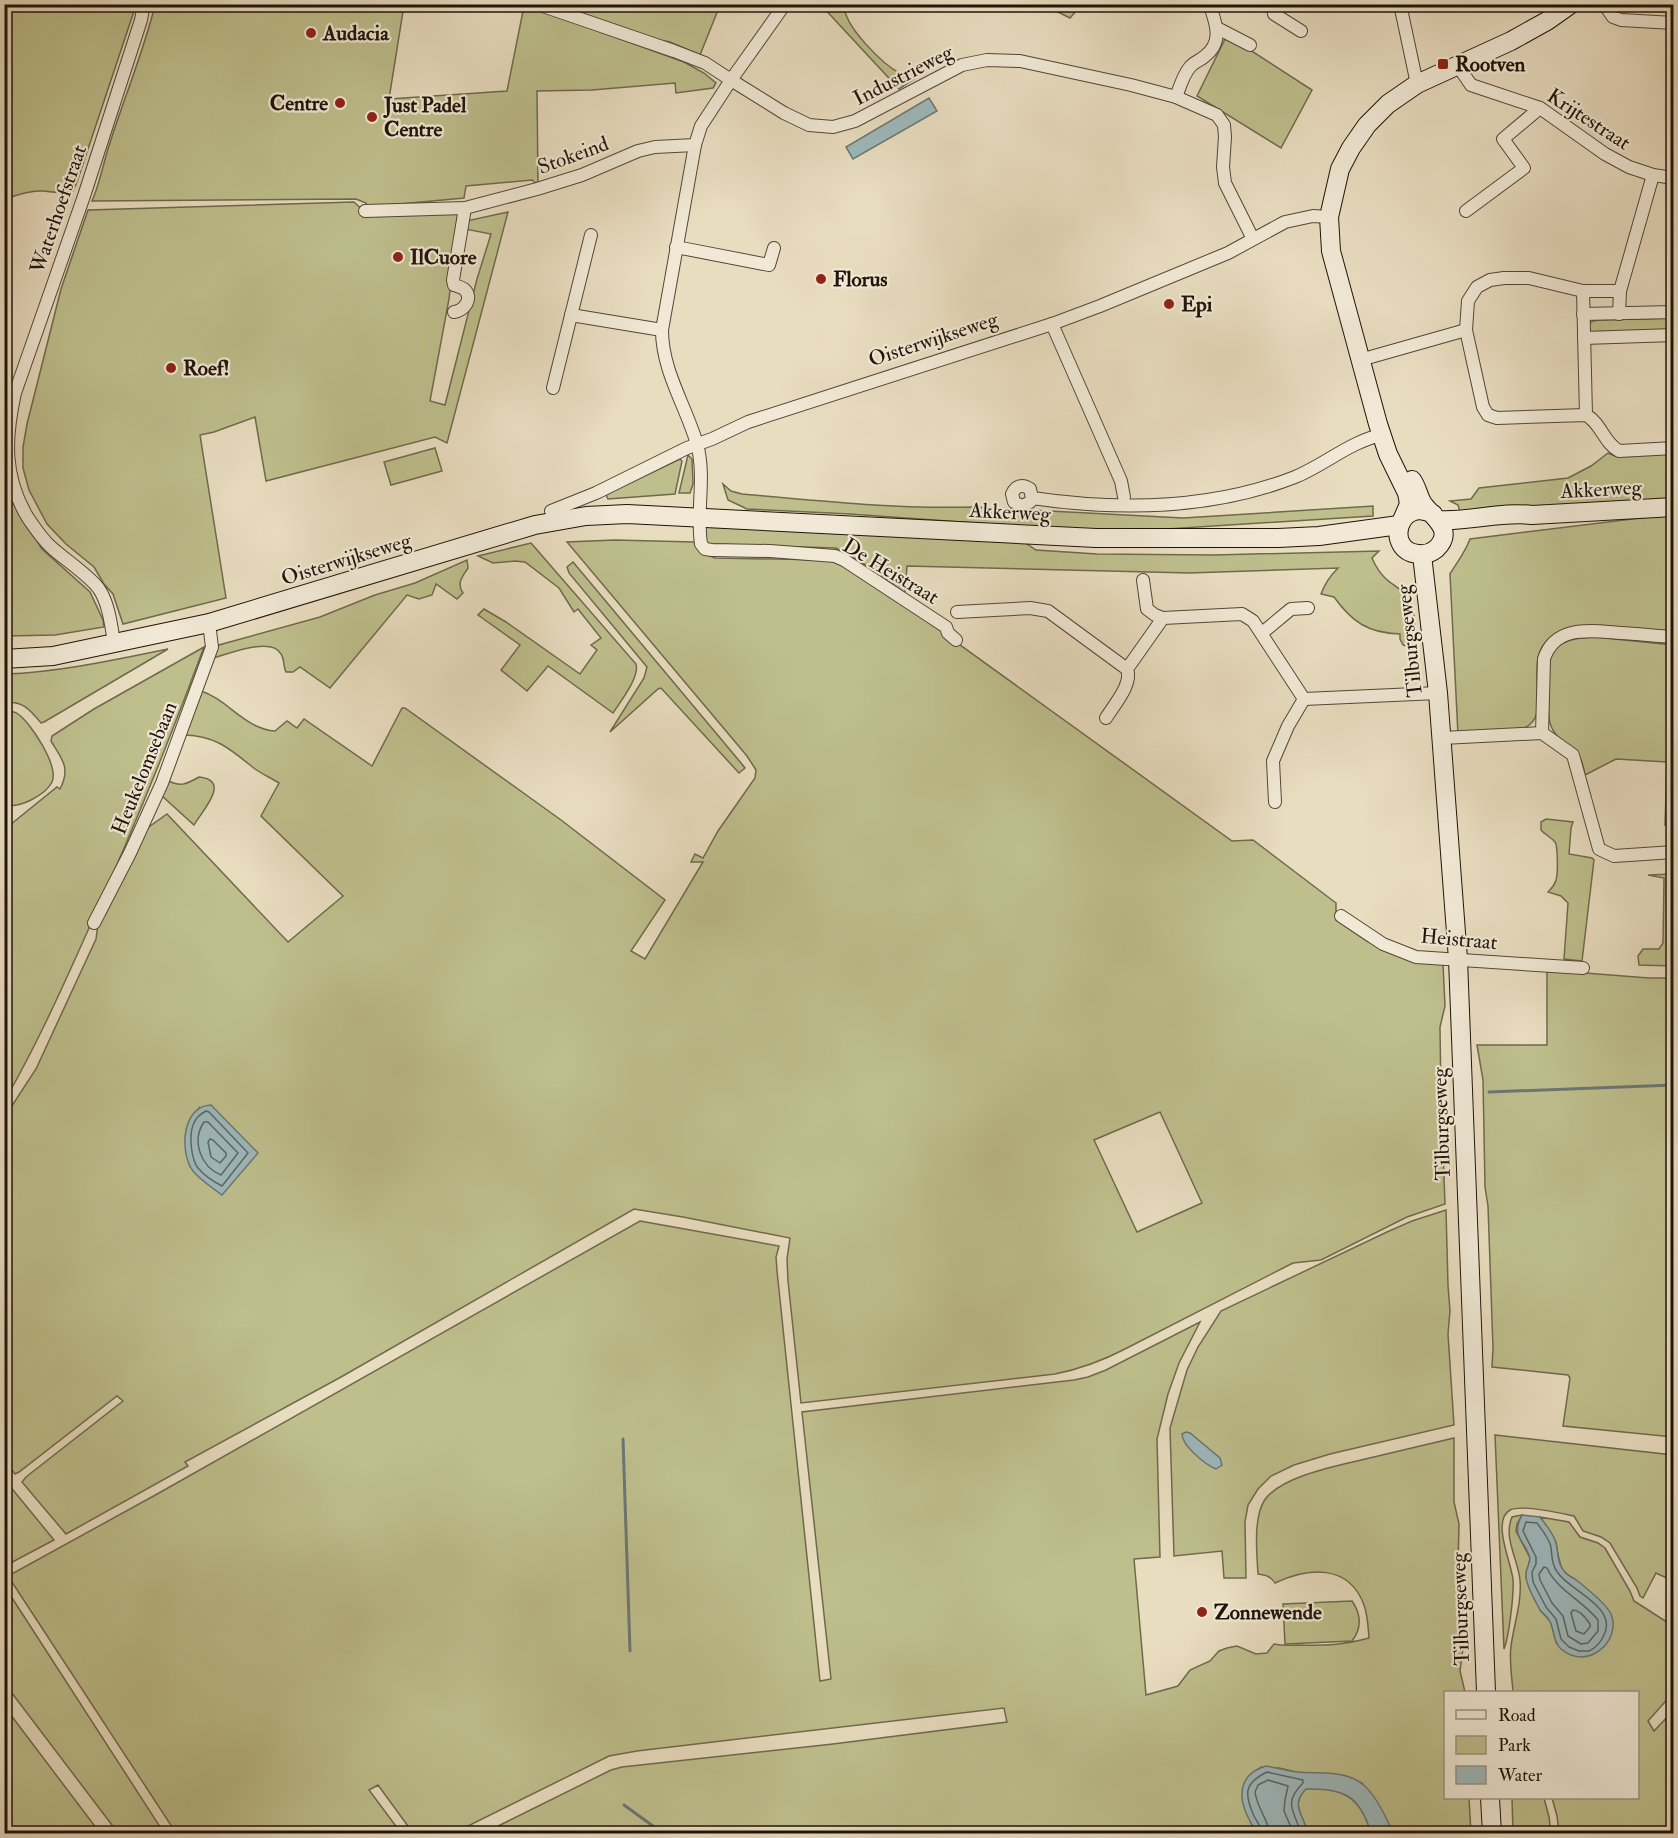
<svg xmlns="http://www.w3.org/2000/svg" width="1678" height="1838" viewBox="0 0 1678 1838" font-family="'IM FELL Double Pica',serif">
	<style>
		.green { fill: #bebf8d; stroke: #6e6a4c; stroke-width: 1.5; fill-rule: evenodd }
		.water { fill: #9db9bd; stroke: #6b7775; stroke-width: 1.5 }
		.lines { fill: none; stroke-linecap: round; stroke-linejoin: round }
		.shore { stroke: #5e6664; stroke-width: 1.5 }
		.stream { stroke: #6b7775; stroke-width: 3 }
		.street-casing { stroke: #524638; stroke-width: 14 }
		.secondary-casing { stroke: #1f140a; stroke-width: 20 }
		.street { stroke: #f1e9d6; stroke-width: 12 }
		.secondary { stroke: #f1e9d6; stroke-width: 18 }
		.poi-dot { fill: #8f2418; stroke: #f1e9d6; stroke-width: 2 }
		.labels { text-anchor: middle; stroke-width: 4.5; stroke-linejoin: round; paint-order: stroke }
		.poi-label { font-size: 21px; font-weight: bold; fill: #1f140a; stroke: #f1e9d6; text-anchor: start }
		.street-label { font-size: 21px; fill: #1f140a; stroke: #f1e9d6 }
	</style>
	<rect width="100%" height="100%" fill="#e9ddc0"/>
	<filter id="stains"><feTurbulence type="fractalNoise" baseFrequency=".00333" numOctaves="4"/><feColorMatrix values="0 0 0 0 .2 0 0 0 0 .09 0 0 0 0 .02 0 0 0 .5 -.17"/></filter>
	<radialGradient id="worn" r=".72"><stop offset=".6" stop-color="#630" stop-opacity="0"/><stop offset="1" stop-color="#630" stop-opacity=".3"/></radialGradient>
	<g class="green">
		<path d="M4 5H136L77 182 73 191C62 194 54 192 43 191 31 190 16 195 5 199Z"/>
		<path d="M155 5H404L389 99 507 91 524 6 551 14 684 62 704 73 716 83 713 88 676 93 675 83 592 90 537 91 538 185 532 180 466 186 464 198 368 207 366 203 356 199 92 201C99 186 103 165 108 149 123 100 143 54 155 5Z"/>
		<path d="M552 5H720L700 55 670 42 655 39Z"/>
		<path d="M821 5H844C844 26 882 64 901 74 905 76 910 78 914 79L899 89Z"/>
		<path d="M1044 5 1081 4V5L1070 18Z"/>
		<path d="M1227 35 1312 90 1281 148 1197 96Z"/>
		<path d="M354 202 368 215 459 213 449 299 430 401 445 405 477 279 491 234 465 229 466 221 508 212 447 443 435 437 266 481 255 417 214 432 200 435 226 598 123 624 113 594 104 584 94 567 66 544 47 524 29 490 23 468V447L27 424 61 289 88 210Z"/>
		<path d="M1673 318V331L1594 333 1590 332 1589 324 1593 321 1599 320Z"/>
		<path d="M435 448 442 471 391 485 384 462Z"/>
		<path d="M1673 451V499L1461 516 1458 505 1450 501 1471 499 1479 488 1568 478 1591 466 1608 453 1615 456Z"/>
		<path d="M688 455 692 459 693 484 690 493H679Z"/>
		<path d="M680 459 682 461 675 494 608 499 606 495 613 491Z"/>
		<path d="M4 484 11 500 42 549 90 592 103 620 104 627 55 635 5 636Z"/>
		<path d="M723 484 731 491 742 494C818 501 896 509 973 507L1183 518 1373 506V516L1151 530 1058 529 850 514 747 509 728 500Z"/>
		<path d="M1673 514V636L1565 630C1509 649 1560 713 1524 728 1511 733 1474 733 1458 735L1450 574C1457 562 1465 553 1470 539Z"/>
		<path d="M704 525 1024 542 1036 550 1097 554 1214 555 1379 551 1372 558C1375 565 1379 572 1385 578 1393 586 1405 590 1410 601 1416 615 1415 634 1415 649L1403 645 1400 639V634C1368 633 1352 622 1334 597L1321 594C1325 583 1330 576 1338 568L1189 573 907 566 905 593 871 568 836 548 709 544 704 540Z"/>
		<path d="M615 540 694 542 702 553 715 558 826 560 843 563 856 570 1232 841 1253 840 1336 903V920L1367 941 1393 954 1443 964 1445 1006 1440 1027 1441 1099 1445 1204 1407 1217 1321 1260 1293 1263 1125 1349C1102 1361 1080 1369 1055 1374L801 1403 788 1281 787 1259 790 1238 683 1217 634 1209 341 1377 185 1462 188 1466 66 1534 22 1482 26 1477 123 1401 117 1396 19 1472 15 1474 5 1461 4 1118 36 1069 96 939 98 924 146 829 167 814 288 942 343 896 261 816 279 783C271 778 262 774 255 769 231 750 217 736 185 735L201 691C227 699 245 729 275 731L287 721 297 728 304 719 372 766 402 708H405L561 820 665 900 631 951 645 959 703 862H691L695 854 703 858 718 831 755 778 756 770 747 756 567 542ZM199 1108 190 1167C184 1143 181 1126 199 1108ZM1160 1112 1202 1203 1137 1232 1094 1140Z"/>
		<path d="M531 543 636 664C640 677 620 702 613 713L548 666 527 691 501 670 520 645 478 615 484 609 506 622 580 674 597 650 591 645 601 638 578 609 574 612 559 588 525 562 515 561 493 563 478 556Z"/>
		<path d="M467 560 468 568C463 576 456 583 463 593L457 599 436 584 432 595 419 599 407 595 330 688 300 667 293 672H286C283 667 285 660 281 654 272 636 228 654 213 658L219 645 320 617 375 595 415 583Z"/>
		<path d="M573 562 741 763 745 768 739 773 661 688 658 689 610 732 644 678 647 667 569 573 567 567Z"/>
		<path d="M1595 637 1673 645V825H1665L1667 762 1616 759 1585 775C1584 769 1583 762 1579 757 1572 745 1555 739 1551 726 1547 717 1549 703 1549 693 1547 651 1550 639 1595 637Z"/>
		<path d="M204 647C168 745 128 842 85 937 60 993 35 1048 5 1100V829L57 787 60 789C71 768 62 759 51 741L52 736 94 709Z"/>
		<path d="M168 649 44 722 41 723C30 710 22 700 5 703V674C59 672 114 660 168 649Z"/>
		<path d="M5 711C10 711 14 711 18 714 31 723 59 766 52 782 48 790 39 796 31 800 23 804 14 807 5 805Z"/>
		<path d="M199 777C232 780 202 811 194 825L161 795 166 780C181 787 185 785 199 777Z"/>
		<path d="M1546 819 1573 822 1571 828 1569 854 1592 858 1594 860 1582 961 1564 959 1568 903 1561 896 1548 892C1552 888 1555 885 1556 880 1558 875 1558 846 1555 842 1551 837 1545 835 1541 830V822Z"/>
		<path d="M1673 874V966L1639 965 1638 956 1643 949H1659L1663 943 1664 878 1648 875Z"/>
		<path d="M1547 970 1649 978H1673V1437L1563 1426 1570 1378 1568 1375 1492 1367 1493 1348 1488 1206 1485 1187 1483 1080 1477 1045H1547Z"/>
		<path d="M1446 1210 1448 1285 1450 1311 1448 1334 1454 1425 1330 1454 1294 1465 1271 1476 1258 1489 1248 1505 1245 1522 1246 1578H1224L1222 1551 1174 1556 1170 1428 1187 1370 1198 1347 1221 1311 1387 1232 1412 1221Z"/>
		<path d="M640 1221 779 1246 776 1257 777 1271 820 1681 831 1679 802 1412 1074 1380 1088 1377 1106 1370 1200 1322 1179 1363 1168 1394 1157 1439 1160 1557 1134 1559 1146 1695 1178 1686 1190 1670 1210 1661 1219 1651 1227 1648 1237 1646 1256 1654 1267 1653 1274 1644C1283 1646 1290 1645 1298 1645 1325 1646 1343 1645 1369 1638 1368 1627 1368 1616 1364 1605 1349 1564 1308 1567 1275 1583 1271 1576 1265 1575 1258 1574 1257 1554 1253 1520 1264 1501 1281 1474 1347 1464 1378 1456 1403 1450 1429 1444 1454 1438V1502L1459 1524 1458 1566 1462 1631 1463 1648 1460 1671 1465 1692H1446V1798H1469L1471 1833H1393L1387 1820 1362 1783 1335 1774 1300 1773 1279 1768 1261 1767 1259 1769 1250 1821 1256 1833H484L611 1770 622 1767 833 1744 1007 1722 1004 1708 637 1751 609 1756 454 1833H413L378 1785 369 1790 401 1833H176L8 1576 159 1493Z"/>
		<path d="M1495 1435 1673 1455V1581L1656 1573 1643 1598 1640 1596 1637 1588 1610 1543 1601 1537 1583 1531 1574 1516C1560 1513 1522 1504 1510 1510 1491 1521 1512 1564 1513 1580 1514 1594 1509 1637 1504 1649Z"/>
		<path d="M4 1479 54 1540 5 1566H4Z"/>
		<path d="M1522 1515 1517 1524 1516 1531 1530 1558 1526 1578 1541 1611 1551 1622 1556 1642 1600 1601 1562 1570 1558 1555 1556 1542 1540 1517 1569 1522 1580 1537 1598 1543 1605 1548 1630 1591 1634 1601 1670 1624 1673 1634V1693L1648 1721 1654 1731 1673 1711V1833H1559L1557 1816 1552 1798H1638V1692H1513C1512 1677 1509 1661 1511 1646 1514 1624 1522 1602 1520 1580 1518 1559 1503 1538 1512 1517Z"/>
		<path d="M5 1587 164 1833H118L5 1684Z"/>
		<path d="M1352 1601C1361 1614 1362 1628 1352 1641L1285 1644 1283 1604Z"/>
		<path d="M4 1706 100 1833H5Z"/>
		<path d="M1323 1788C1352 1793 1363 1805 1371 1833H1307C1305 1815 1289 1806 1306 1789Z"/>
		<path d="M1512 1798H1544L1549 1817 1551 1833H1513Z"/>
	</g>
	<g class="water">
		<path d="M929 98 937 111 853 159 846 147Z"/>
		<path d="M211 1105 258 1153 222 1195C213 1188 200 1180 193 1171 179 1152 182 1106 211 1105Z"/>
		<path d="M1186 1432 1190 1433 1220 1458 1222 1465 1216 1469C1206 1465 1182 1446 1182 1434Z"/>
		<path d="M1522 1515 1540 1517C1546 1525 1552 1532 1555 1540 1559 1550 1556 1562 1564 1571 1567 1575 1571 1577 1575 1579 1585 1587 1606 1603 1611 1614 1622 1640 1588 1672 1561 1649 1552 1641 1555 1629 1549 1620 1547 1616 1542 1613 1540 1610 1535 1600 1526 1586 1526 1576 1525 1569 1530 1565 1530 1558 1525 1539 1510 1538 1522 1515Z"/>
		<path d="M1266 1766C1277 1768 1287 1771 1298 1772 1318 1774 1344 1770 1361 1783 1374 1792 1387 1819 1393 1833H1371C1360 1796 1344 1788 1306 1789 1289 1806 1305 1815 1307 1833H1256C1255 1828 1252 1826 1250 1821 1237 1798 1238 1774 1266 1766Z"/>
	</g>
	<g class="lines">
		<g class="shore">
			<path d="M206 1111 209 1112 248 1153 222 1186C214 1182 204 1175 198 1168 191 1159 189 1136 193 1125 195 1119 200 1114 206 1111Z"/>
			<path d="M204 1122H208L238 1153 221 1175C201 1167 191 1141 204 1122Z"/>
			<path d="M210 1139 213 1140 226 1153V1156L220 1163 211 1157 208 1142Z"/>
			<path d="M1526 1522 1537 1523C1542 1530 1549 1538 1551 1547 1552 1556 1552 1566 1558 1573 1570 1591 1618 1607 1604 1635 1601 1642 1595 1648 1589 1651H1579L1569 1647 1561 1639 1556 1619 1546 1607 1533 1582 1532 1572 1536 1564V1557L1523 1531Z"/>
			<path d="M1544 1567 1547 1568C1557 1590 1583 1601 1598 1620V1631L1588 1643 1581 1644 1568 1636 1563 1616 1552 1603 1540 1580 1539 1574Z"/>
			<path d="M1573 1610C1580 1610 1586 1618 1590 1624V1627L1584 1634 1576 1631 1571 1613Z"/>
			<path d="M1262 1834C1261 1826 1257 1822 1254 1816 1244 1794 1244 1783 1267 1772L1303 1780V1783C1282 1804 1295 1811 1301 1834"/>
			<path d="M1270 1834C1268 1819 1257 1808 1255 1792L1258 1785 1268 1780 1288 1786 1285 1800 1284 1811 1294 1834"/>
		</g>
		<g class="stream">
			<path d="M1489 1092 1674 1085"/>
			<path d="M623 1439 630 1651"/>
			<path d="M624 1805 664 1834"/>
		</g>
		<g class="street-casing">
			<g id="street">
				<path d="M537 4 674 51 705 63 731 80 785 4"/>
				<path d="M1273 4 1274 14 1301 31"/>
				<path d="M1400 4 1417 84"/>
				<path d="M1604 4 1613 17 1621 20 1674 23"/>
				<path d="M1217 28 1250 45"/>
				<path d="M1458 66 1471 85 1540 108 1605 154 1629 167 1653 175 1674 178"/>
				<path d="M1176 97C1180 87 1183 75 1190 67 1194 62 1201 60 1205 56 1222 43 1217 26 1211 9L1213 4"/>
				<path d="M365 211 465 208 537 189 582 175 638 151 655 147 695 145"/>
				<path d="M1466 211 1524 168 1503 139 1540 108"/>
				<path d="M676 247 769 265 774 248"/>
				<path d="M1583 291 1586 415"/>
				<path d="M1620 291H1583L1529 278H1504L1490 280 1477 287 1468 301 1466 330 1483 407 1488 415 1497 418 1586 415C1601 423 1604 443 1619 451L1674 448"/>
				<path d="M454 312C464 311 474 298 464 289 461 287 457 286 454 285L453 280 465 208"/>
				<path d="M1583 314 1674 312"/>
				<path d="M1619 314 1620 291 1653 175"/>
				<path d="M571 315 662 330"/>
				<path d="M1052 324 1121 481 1124 497"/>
				<path d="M1584 338 1674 335"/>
				<path d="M1360 360 1466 330"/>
				<path d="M553 388 591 235"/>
				<path d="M1032 498 1030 502 1022 506 1014 502 1012 494C1016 485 1023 484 1030 489L1032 498C1121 511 1211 510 1295 477 1317 468 1335 454 1356 444 1364 440 1373 437 1382 434"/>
				<path d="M551 511 596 493 687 448 712 439 748 422 1052 324 1100 306 1228 253 1285 222 1313 216 1329 217"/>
				<path d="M1143 580 1147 609 1155 615 1163 618 1242 614 1253 621 1304 699"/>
				<path d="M957 612 1030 608 1048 611 1127 669"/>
				<path d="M1262 633 1291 609 1308 608"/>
				<path d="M956 640 948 633 946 627 844 560 835 556 770 551 712 550 705 549 701 544C696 511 706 477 697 444 686 406 662 371 662 330L695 145 701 126 731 80 784 113 809 125 833 127 855 121 962 65 987 60 1020 61 1131 85 1176 97 1217 115 1224 125 1225 137 1223 167 1225 183 1253 239"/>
				<path d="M114 642C111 625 109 604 99 589 89 575 64 559 51 547 42 539 35 528 28 518 3 477 5 438 15 393L84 196 141 20 144 4"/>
				<path d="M1304 699 1438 693"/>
				<path d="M1106 718C1114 705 1133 684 1127 669L1163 618"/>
				<path d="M1542 733 1544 659C1555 624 1592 631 1621 633 1639 634 1656 636 1674 637"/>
				<path d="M1442 738 1542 733 1573 755 1599 849 1614 856 1674 852"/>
				<path d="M1275 802 1273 761 1288 726 1304 699"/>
				<path d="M1341 916 1383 944 1416 957 1583 968"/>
				<path d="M94 923 130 853 162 783 212 647 209 623"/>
			</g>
		</g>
		<g class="secondary-casing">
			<g id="secondary">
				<path d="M1412 480C1417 487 1418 495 1422 502 1429 515 1457 529 1436 549 1431 553 1425 555 1418 554 1384 551 1398 496 1433 514"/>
				<path d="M1403 518 1409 504 1407 493 1388 454 1378 424 1331 251 1329 217 1340 169 1351 148 1367 125 1388 104 1417 84 1511 41 1547 21 1571 4"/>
				<path d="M1439 520C1470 522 1501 511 1532 515L1674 507"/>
				<path d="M1422 555 1438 693 1458 959 1486 1692"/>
				<path d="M4 659 53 656 209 623 535 525 586 516 627 514 1096 538H1278L1319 536 1399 525"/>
				<path d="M1490 1798 1492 1834"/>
			</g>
		</g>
		<use href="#street" class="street"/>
		<use href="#secondary" class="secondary"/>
	</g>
	<g class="poi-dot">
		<circle cx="311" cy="33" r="6"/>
		<rect x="1437" y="58" width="12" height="12" rx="3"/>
		<circle cx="340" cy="103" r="6"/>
		<circle cx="372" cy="117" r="6"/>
		<circle cx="398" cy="257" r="6"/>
		<circle cx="821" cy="279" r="6"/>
		<circle cx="1169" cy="304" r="6"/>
		<circle cx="171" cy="368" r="6"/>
		<circle cx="1202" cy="1612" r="6"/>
	</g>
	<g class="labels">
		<g class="poi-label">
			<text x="323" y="40">Audacia</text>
			<text x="1455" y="71">Rootven</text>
			<text x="328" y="110" text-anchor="end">Centre</text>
			<text x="384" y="112">Just Padel<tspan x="384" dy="24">Centre</tspan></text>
			<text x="410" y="264">IlCuore</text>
			<text x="833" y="286">Florus</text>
			<text x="1181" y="311">Epi</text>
			<text x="183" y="375">Roef!</text>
			<text x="1214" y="1619">Zonnewende</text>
		</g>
		<g class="street-label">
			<text transform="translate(903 75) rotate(-27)" y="7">Industrieweg</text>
			<text transform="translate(1589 119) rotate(33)" y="7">Krijtestraat</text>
			<text transform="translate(573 155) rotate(-20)" y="7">Stokeind</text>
			<text transform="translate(58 209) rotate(-71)" y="7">Waterhoefstraat</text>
			<text transform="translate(933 339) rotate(-18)" y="7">Oisterwijkseweg</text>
			<text transform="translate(1601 489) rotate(-3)" y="7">Akkerweg</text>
			<text transform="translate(1010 512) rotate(3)" y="7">Akkerweg</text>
			<text transform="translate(346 559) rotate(-17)" y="7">Oisterwijkseweg</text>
			<text transform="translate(891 571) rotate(31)" y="7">De Heistraat</text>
			<text transform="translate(1409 641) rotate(-96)" y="7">Tilburgseweg</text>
			<text transform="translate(144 768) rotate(-68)" y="7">Heukelomsebaan</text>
			<text transform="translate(1459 939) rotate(5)" y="7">Heistraat</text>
			<text transform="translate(1441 1124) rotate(-92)" y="7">Tilburgseweg</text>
			<text transform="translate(1460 1609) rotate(-92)" y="7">Tilburgseweg</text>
		</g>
	</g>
	<rect width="1678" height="1838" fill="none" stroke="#e9ddc0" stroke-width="24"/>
	<rect x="6" y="6" width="1666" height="1826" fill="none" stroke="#1f140a" stroke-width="3"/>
	<rect x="12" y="12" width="1654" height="1814" fill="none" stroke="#1f140a" stroke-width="1.5"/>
	<rect x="1444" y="1691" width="195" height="108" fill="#f1e9d6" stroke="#9d9484" stroke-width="1.5"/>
	<rect x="1456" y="1710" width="30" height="9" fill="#f1e9d6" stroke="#9d9484" stroke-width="1.5"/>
	<text x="1498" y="1721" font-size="18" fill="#1f140a">Road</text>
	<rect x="1456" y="1736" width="30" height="18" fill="#bebf8d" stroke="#9d9484" stroke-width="1.5"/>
	<text x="1498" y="1751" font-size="18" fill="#1f140a">Park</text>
	<rect x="1456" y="1766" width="30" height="18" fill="#9db9bd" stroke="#9d9484" stroke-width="1.5"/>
	<text x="1498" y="1781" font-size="18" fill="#1f140a">Water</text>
	<rect width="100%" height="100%" filter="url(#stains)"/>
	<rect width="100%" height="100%" fill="url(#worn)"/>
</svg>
